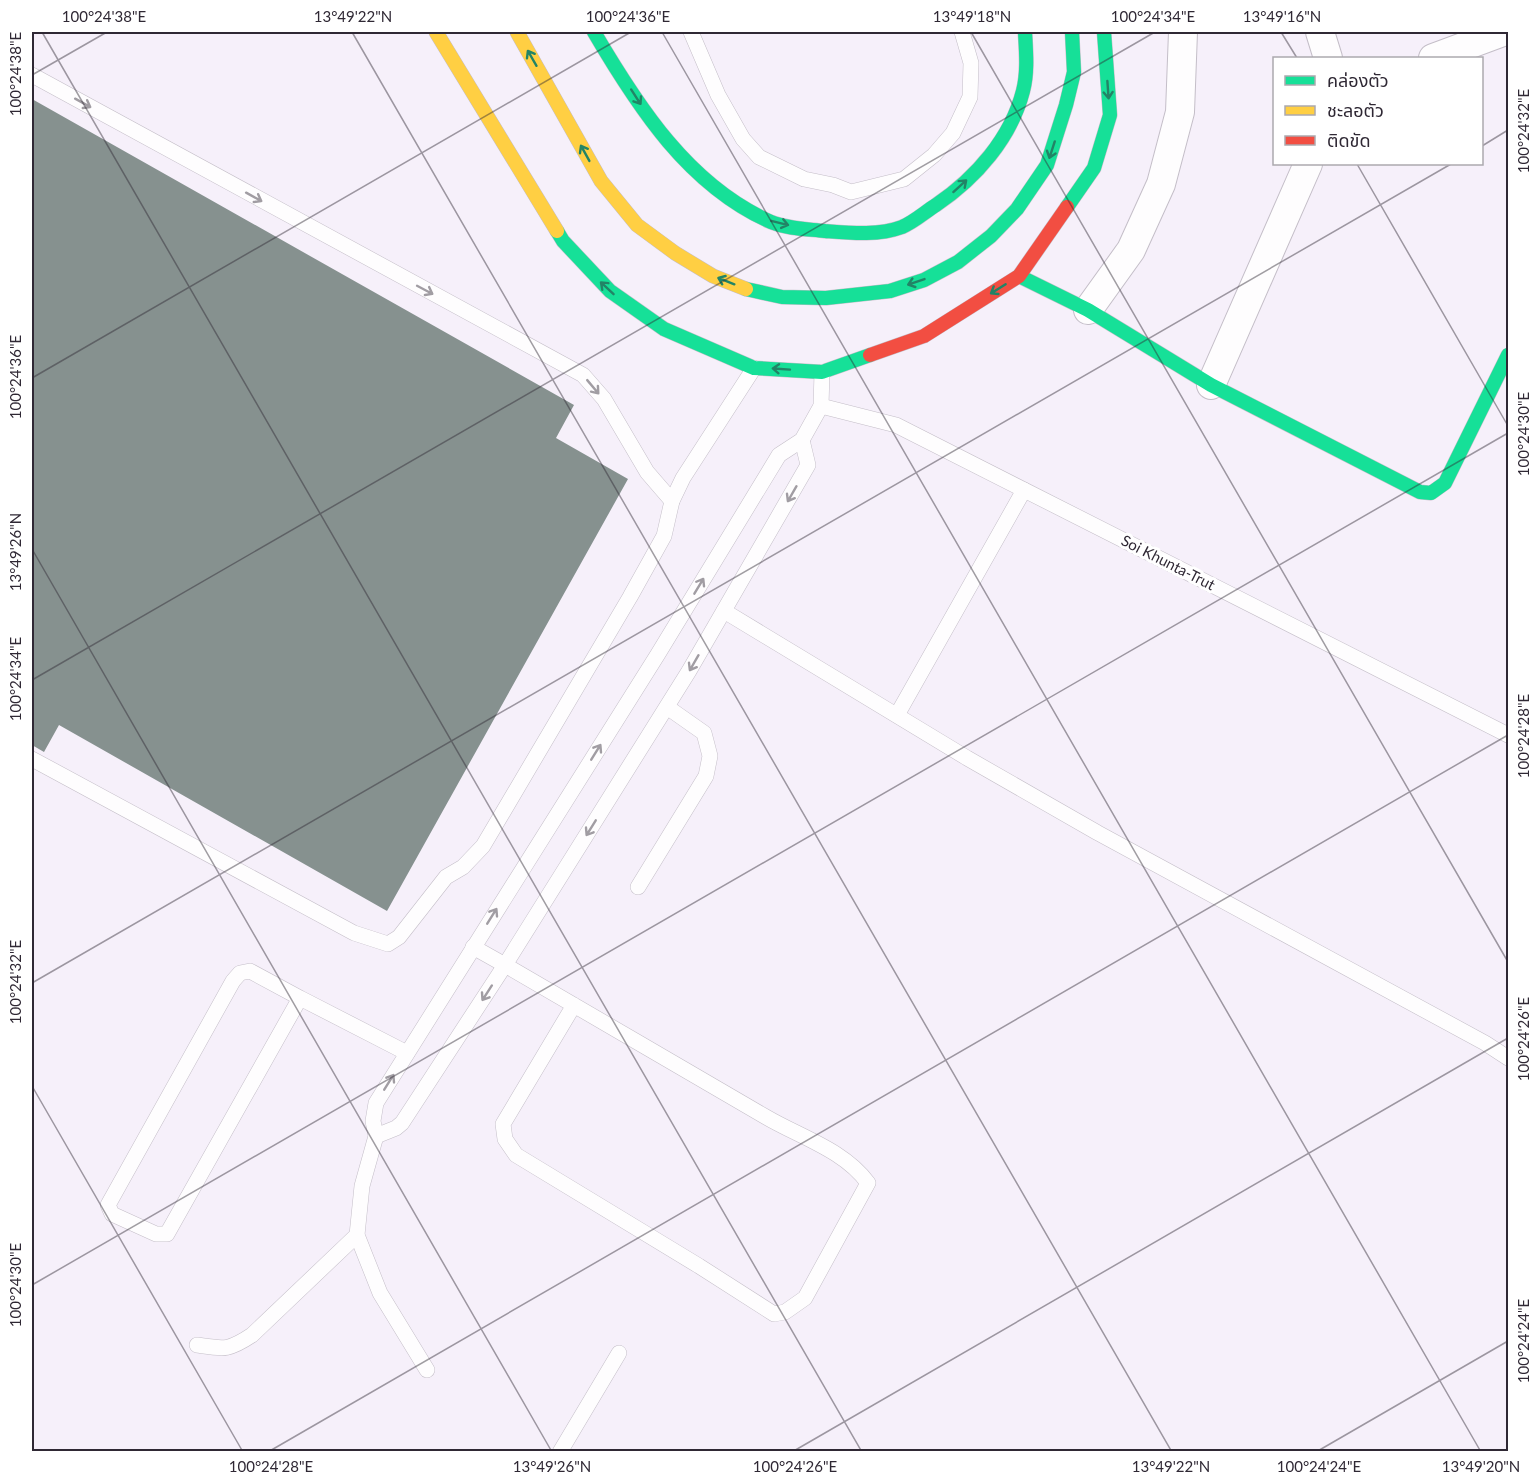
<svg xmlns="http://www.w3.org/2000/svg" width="1540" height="1483" viewBox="0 0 1540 1483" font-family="Lato,'Noto Sans Thai',sans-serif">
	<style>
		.building { fill: #86918f }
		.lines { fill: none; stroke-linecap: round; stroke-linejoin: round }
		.lane-casing { stroke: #c4bec8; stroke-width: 16 }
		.street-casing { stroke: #c4bec8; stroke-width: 30 }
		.fast-casing { stroke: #c4bec8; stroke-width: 15 }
		.slow-casing { stroke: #c4bec8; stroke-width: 15 }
		.jam-casing { stroke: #c4bec8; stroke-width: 15 }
		.lane { stroke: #fefdfe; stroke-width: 15 }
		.street { stroke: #fefdfe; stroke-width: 28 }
		.fast { stroke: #16e098; stroke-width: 14 }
		.slow { stroke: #ffcf43; stroke-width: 14 }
		.jam { stroke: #f24e42; stroke-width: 14 }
		.oneway { stroke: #228466 }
		.oneway2 { stroke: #a19da3 }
		.ticks { fill: none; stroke: #2f2834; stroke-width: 1.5; stroke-opacity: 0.45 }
		.labels { text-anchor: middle; stroke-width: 6; stroke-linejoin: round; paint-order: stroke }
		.street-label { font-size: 15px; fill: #2f2834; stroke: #fff }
		.neatline { fill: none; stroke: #2f2834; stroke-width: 2 }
		.ticks-label { font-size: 15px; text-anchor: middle; fill: #2f2834 }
	</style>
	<rect width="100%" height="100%" fill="#f6f0fa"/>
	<path class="building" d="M32 99 574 405 556 438 628 479 387 911 59 725 44 752 32 745Z"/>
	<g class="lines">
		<g class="lane-casing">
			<g id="lane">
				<path d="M691 32 718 95 743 139 759 157 804 179 833 185 851 192 904 179 934 155 953 133 970 97 971 63 962 32"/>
				<path d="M32 75 583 375 604 399 647 472 672 501"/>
				<path d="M821 406 896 425 1508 735"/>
				<path d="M724 611 967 758 1098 833 1485 1043 1508 1058"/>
				<path d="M897 715 1024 490"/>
				<path d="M32 759 354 933 388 944 399 937 446 877 463 867 483 846 630 597 664 536 672 501 683 478 754 368"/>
				<path d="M638 887 706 776 710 756 704 733 667 707"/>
				<path d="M473 947 505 965C592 1016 679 1066 766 1117 800 1137 844 1150 868 1183L805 1298 785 1312 774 1314 699 1266 516 1155 505 1139 503 1124 574 1005"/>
				<path d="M300 998 250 971 240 973 233 981 108 1205 112 1214 156 1234H167L300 998 407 1053"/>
				<path d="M376 1136 396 1128 402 1123 505 965 689 671 808 465 802 440"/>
				<path d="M197 1345C224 1349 228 1351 252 1335L357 1235"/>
				<path d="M427 1370 380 1293 357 1235 362 1186 376 1136 373 1121 376 1103 658 654 779 455 802 440 821 406 822 372"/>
				<path d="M560 1452 619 1353"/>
			</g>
		</g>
		<g class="street-casing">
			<g id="street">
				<path d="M1320 32 1328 58"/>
				<path d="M1433 58 1503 32"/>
				<path d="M1088 310 1131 250 1161 184 1180 112 1183 32"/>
				<path d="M1211 385 1308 164"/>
			</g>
		</g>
		<g class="fast-casing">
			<g id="fast">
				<path d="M594 32C638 107 689 186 771 222 788 229 807 229 825 231 850 233 878 236 902 227 914 222 925 212 936 205 976 178 1011 138 1023 91 1028 72 1026 51 1025 32"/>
				<path d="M1067 207 1094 168 1110 115 1104 32"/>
				<path d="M557 231 563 241 610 291 664 329 754 368 822 372 870 355"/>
				<path d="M1019 276 1088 310 1211 385 1420 492 1431 493 1445 483 1508 355"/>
				<path d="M746 289 782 297 826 298 890 291 924 280 958 262 991 236 1017 209 1047 165 1066 105 1074 72 1072 32"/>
			</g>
		</g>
		<g class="slow-casing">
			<g id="slow">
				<path d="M436 32 557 231"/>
				<path d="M517 32 601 181 637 225 675 253 713 276 746 289"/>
			</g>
		</g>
		<g class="jam-casing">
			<path id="jam" d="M870 355 924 336 1019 276 1067 207"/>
		</g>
		<use href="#lane" class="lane"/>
		<use href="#street" class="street"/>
		<use href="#fast" class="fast"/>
		<use href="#slow" class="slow"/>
		<use href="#jam" class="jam"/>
	</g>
	<defs><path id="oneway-shaft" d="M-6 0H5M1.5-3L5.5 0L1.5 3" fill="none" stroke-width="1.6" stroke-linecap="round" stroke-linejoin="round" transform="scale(1.5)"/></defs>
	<g class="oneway">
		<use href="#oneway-shaft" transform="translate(532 58) rotate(-120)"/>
		<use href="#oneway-shaft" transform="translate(1108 90) rotate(86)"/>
		<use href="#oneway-shaft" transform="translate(636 97) rotate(57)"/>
		<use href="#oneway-shaft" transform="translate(1052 150) rotate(108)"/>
		<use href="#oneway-shaft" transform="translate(585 153) rotate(-119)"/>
		<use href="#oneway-shaft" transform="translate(960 186) rotate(-42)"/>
		<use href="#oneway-shaft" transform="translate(780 223) rotate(14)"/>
		<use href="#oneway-shaft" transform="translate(726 281) rotate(-158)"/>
		<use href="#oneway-shaft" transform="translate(916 282) rotate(161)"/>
		<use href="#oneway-shaft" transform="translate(607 288) rotate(-137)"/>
		<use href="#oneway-shaft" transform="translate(998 289) rotate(148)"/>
		<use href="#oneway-shaft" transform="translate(781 369) rotate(-176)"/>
	</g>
	<g class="oneway2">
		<use href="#oneway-shaft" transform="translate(83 103) rotate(29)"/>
		<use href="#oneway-shaft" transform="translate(254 197) rotate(29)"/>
		<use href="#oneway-shaft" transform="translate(425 290) rotate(28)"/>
		<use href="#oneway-shaft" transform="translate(593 387) rotate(50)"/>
		<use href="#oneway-shaft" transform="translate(792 494) rotate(120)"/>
		<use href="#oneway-shaft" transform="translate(699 586) rotate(-59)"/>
		<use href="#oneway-shaft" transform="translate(694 663) rotate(120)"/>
		<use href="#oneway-shaft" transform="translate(596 752) rotate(-58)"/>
		<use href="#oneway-shaft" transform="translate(591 828) rotate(122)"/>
		<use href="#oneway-shaft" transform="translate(492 916) rotate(-58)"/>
		<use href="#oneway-shaft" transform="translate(487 993) rotate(123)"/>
		<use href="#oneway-shaft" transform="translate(389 1082) rotate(-58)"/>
	</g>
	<path class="ticks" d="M42 32 862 1452M352 32 1172 1452M662 32 1481 1452M971 32 1508 962M1281 32 1297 58M32 75 107 32M1482 146 1508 130M1357 164 1508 426M32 378 631 32M32 549 552 1452M32 680 1155 32M32 983 1451 164M32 1086 243 1452M32 1285 1508 433M268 1452 1508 735M792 1452 1508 1038M1316 1452 1508 1341"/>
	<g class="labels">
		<g class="street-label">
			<text transform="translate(1168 563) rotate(27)" y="5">Soi Khunta-Trut</text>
		</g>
	</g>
	<rect width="1540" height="1483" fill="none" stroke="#ffffff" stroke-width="66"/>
	<rect x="1273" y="57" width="210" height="108" fill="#ffffff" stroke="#aca9ae" stroke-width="1.5"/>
	<rect x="1285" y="76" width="30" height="9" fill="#16e098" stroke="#aca9ae" stroke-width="1.5"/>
	<text x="1327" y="87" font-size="18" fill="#2f2834">คล่องตัว</text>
	<rect x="1285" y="106" width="30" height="9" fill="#ffcf43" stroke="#aca9ae" stroke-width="1.5"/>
	<text x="1327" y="117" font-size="18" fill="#2f2834">ชะลอตัว</text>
	<rect x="1285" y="136" width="30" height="9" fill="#f24e42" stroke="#aca9ae" stroke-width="1.5"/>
	<text x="1327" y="147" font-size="18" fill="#2f2834">ติดขัด</text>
	<rect x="33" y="33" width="1474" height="1417" class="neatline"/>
	<g class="ticks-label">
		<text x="104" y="22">100°24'38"E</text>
		<text x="353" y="22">13°49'22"N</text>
		<text x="628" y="22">100°24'36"E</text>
		<text x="972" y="22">13°49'18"N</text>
		<text x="1153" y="22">100°24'34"E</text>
		<text x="1282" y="22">13°49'16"N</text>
		<text transform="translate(16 74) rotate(-90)" y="5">100°24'38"E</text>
		<text transform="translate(1524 131) rotate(-90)" y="5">100°24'32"E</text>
		<text transform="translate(16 377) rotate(-90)" y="5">100°24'36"E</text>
		<text transform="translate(1524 434) rotate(-90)" y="5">100°24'30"E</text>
		<text transform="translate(16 552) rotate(-90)" y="5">13°49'26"N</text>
		<text transform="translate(16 679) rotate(-90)" y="5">100°24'34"E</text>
		<text transform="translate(1524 736) rotate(-90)" y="5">100°24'28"E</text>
		<text transform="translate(16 982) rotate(-90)" y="5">100°24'32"E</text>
		<text transform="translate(1524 1039) rotate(-90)" y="5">100°24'26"E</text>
		<text transform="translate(16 1285) rotate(-90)" y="5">100°24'30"E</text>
		<text transform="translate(1524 1341) rotate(-90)" y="5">100°24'24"E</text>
		<text x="271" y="1472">100°24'28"E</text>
		<text x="552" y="1472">13°49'26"N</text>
		<text x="795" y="1472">100°24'26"E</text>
		<text x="1171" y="1472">13°49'22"N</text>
		<text x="1319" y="1472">100°24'24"E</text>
		<text x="1481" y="1472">13°49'20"N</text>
	</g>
</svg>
